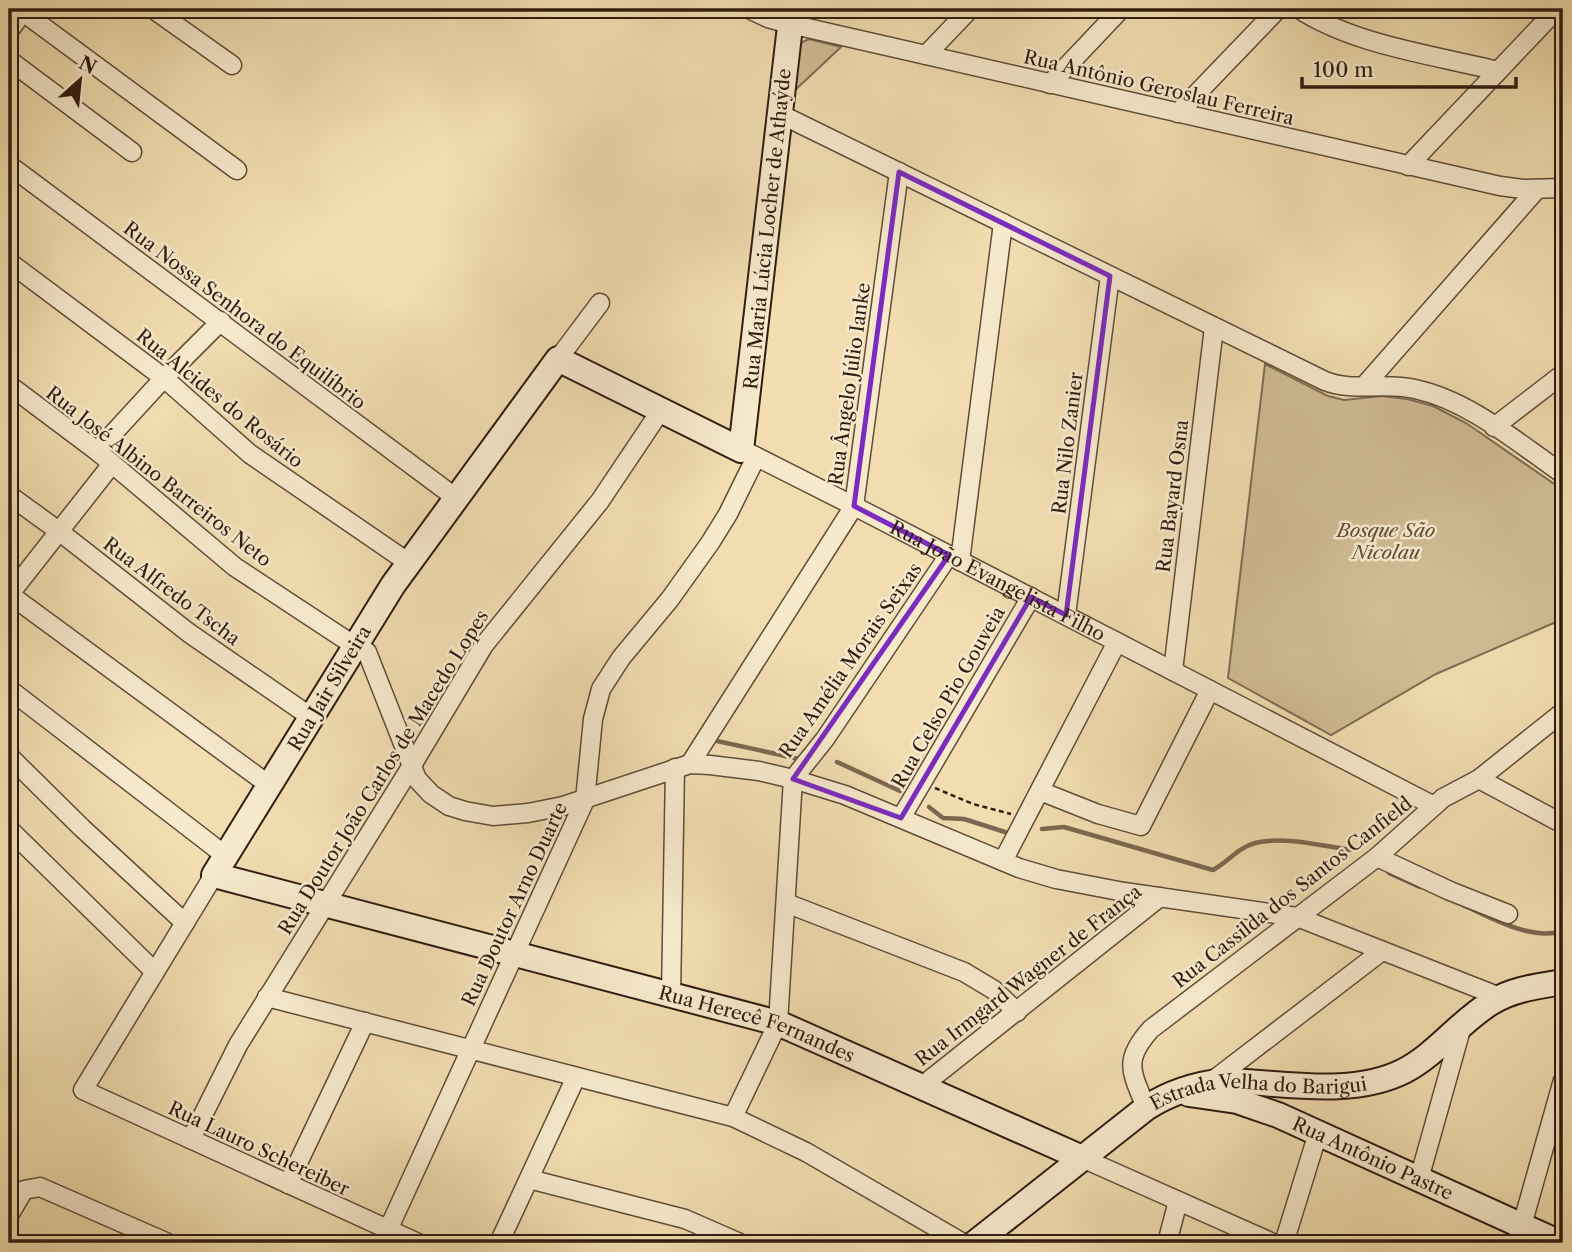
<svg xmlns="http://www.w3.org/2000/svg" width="1572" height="1252" viewBox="0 0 1572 1252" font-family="'Libre Caslon Text',serif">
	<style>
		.green { fill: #d0bc95; stroke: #806c53; stroke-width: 2 }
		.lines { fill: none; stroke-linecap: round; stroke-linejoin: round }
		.stream { stroke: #7c6850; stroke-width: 4.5 }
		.street-casing { stroke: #604c39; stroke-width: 21 }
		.secondary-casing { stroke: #301c11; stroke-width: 28 }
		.path { stroke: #301c11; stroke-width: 2.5; stroke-dasharray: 5 3.5; stroke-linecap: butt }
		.street { stroke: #f6e9cc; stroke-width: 18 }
		.secondary { stroke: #f6e9cc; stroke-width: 24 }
		.marked { fill: none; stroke: #7b2cbf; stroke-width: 5; stroke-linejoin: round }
		.labels { text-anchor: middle; stroke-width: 5; stroke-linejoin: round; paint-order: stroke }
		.street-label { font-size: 19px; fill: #301c11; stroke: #f6e9cc }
		.park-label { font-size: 19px; font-style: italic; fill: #604c39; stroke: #f6e9cc }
	</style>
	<rect width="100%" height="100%" fill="#f1ddb0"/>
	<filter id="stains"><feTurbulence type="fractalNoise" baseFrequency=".00286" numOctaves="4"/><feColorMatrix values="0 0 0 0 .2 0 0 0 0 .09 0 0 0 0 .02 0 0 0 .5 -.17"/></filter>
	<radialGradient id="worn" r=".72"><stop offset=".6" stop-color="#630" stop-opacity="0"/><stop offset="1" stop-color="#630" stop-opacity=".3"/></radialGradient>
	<g class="green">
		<path d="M809 39 841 47 792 93 800 43Z"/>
		<path d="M1265 364 1328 396 1344 400 1382 396 1407 399 1433 406 1466 423 1563 490V619L1436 674 1331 735 1228 678Z"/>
	</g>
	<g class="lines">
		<g class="stream">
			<path d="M717 741 799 759"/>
			<path d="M837 762 900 791"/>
			<path d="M929 807 943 818 964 819 1005 832"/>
			<path d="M1042 829 1064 827 1213 870C1228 862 1237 848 1255 843 1284 836 1320 845 1350 850"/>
			<path d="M1389 873 1420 887"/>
			<path d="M1463 905C1492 918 1531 941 1563 931"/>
		</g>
		<g class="street-casing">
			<g id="street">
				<path d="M153 9 232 65"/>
				<path d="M749 9 768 18 790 24 1500 186 1523 189 1563 188"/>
				<path d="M1299 9C1354 45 1434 55 1498 71"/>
				<path d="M23 12 237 170"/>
				<path d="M9 31 25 9"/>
				<path d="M926 55 970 9"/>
				<path d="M9 60 132 152"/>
				<path d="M1050 84 1121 9"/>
				<path d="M1178 113 1278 9"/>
				<path d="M780 114 1325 381C1352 392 1384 382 1415 389 1470 401 1518 443 1563 474"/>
				<path d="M9 165 456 498"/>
				<path d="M1408 166 1557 9"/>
				<path d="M9 262 164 378 250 454 409 563"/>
				<path d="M558 359 600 303"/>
				<path d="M9 385 97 451 235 567 355 646 367 652 417 779 431 794 449 806 465 811 493 816 528 813 563 806 690 764 710 765 759 771 793 779 845 795 1019 868 1056 879 1124 892 1297 917 1500 997"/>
				<path d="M1365 385 1537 189"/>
				<path d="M1494 427 1563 374"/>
				<path d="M97 451 164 378 221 321"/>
				<path id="s1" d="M745 451 854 506 1434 806"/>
				<path d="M9 495 60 532 189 633 311 717"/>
				<path d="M960 561 1003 223"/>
				<path d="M9 594 269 785"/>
				<path d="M9 595 112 464"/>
				<path d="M1066 615 1110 276"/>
				<path d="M1173 671 1214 327"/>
				<path d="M9 689 226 856"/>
				<path d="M9 756 82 828 185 923"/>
				<path d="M690 764 854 506 899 172"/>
				<path d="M1479 779 1563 824"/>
				<path d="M1040 791 1098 814 1141 826 1210 690"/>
				<path d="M901 818 1031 597"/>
				<path d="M9 829 155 972"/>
				<path d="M1377 857 1450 891 1508 914"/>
				<path d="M1003 861 1117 642"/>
				<path d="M214 875 83 1090 418 1243"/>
				<path d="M786 903 964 972 994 990 1017 1012"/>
				<path d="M671 995 675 768"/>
				<path d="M267 997 733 1117 806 1152 963 1243"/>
				<path d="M1211 1082 1382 951"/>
				<path d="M922 1086 1160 897"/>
				<path d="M1146 1108C1132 1072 1122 1061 1151 1029L1377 857 1443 798 1479 779 1563 712"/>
				<path d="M733 1117 778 1023 793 779 825 739 949 555"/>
				<path d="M191 1139 238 1045 411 767 484 645 600 501 661 410"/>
				<path d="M1082 1158 1273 1243"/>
				<path d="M529 1179 685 1219 740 1243"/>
				<path d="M1419 1179 1462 1026"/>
				<path d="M288 1184 365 1022"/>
				<path d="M9 1215 24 1190 40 1187 168 1243"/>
				<path d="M388 1230 585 800 593 719 601 689 621 658 670 599 710 543 728 514 756 457"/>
				<path d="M499 1243 576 1077"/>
				<path d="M1167 1243 1178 1201"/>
				<path d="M1284 1243 1318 1133"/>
				<path d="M1517 1243 1563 1080"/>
			</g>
		</g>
		<g class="secondary-casing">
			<g id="secondary">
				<path id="s2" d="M792 9 741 450 558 359 393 585 214 875 778 1023 1082 1158"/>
				<path id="s3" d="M1189 1094 1237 1101 1278 1115 1560 1243"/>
				<path id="s4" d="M975 1243 1146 1108C1169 1093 1198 1084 1225 1081 1282 1082 1350 1098 1404 1071 1437 1054 1460 1021 1492 1002 1513 989 1539 986 1563 982"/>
			</g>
		</g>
		<path class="path" d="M935 788 973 804 1011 814"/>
		<use href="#street" class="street"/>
		<use href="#secondary" class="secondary"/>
	</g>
	<path class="marked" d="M899 172 1110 276 1066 615 1031 597 901 818 793 779 949 555 854 506Z"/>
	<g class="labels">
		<g class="street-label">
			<text transform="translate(1159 87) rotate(13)" y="7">Rua Antônio Geroslau Ferreira</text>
			<text transform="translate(767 229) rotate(-84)" y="7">Rua Maria Lúcia Locher de Athaýde</text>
			<text transform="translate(245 315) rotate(37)" y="7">Rua Nossa Senhora do Equilíbrio</text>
			<text transform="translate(849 384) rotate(-82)" y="7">Rua Ângelo Júlio Ianke</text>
			<text transform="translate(220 398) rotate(39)" y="7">Rua Alcides do Rosário</text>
			<text transform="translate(1067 443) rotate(-83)" y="7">Rua Nilo Zanier</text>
			<text transform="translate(159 476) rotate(38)" y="7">Rua José Albino Barreiros Neto</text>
			<text transform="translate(1172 496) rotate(-83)" y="7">Rua Bayard Osna</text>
			<text dy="7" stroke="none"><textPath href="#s1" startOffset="284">Rua João Evangelista Filho</textPath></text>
			<text transform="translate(172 591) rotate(37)" y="7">Rua Alfredo Tscha</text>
			<text transform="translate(850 660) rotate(-55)" y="7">Rua Amélia Morais Seixas</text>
			<text transform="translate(329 688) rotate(-59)" y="7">Rua Jair Silveira</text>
			<text transform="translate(948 697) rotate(-60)" y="7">Rua Celso Pio Gouveia</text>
			<text transform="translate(383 772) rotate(-58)" y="7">Rua Doutor João Carlos de Macedo Lopes</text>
			<text transform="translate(1292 892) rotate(-38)" y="7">Rua Cassilda dos Santos Canfield</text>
			<text transform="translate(514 904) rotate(-65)" y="7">Rua Doutor Arno Duarte</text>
			<text transform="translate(1028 975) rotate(-38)" y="7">Rua Irmgard Wagner de França</text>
			<text dy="7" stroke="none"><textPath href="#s2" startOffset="1832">Rua Herecê Fernandes</textPath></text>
			<text dy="7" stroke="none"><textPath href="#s4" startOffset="334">Estrada Velha do Barigui</textPath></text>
			<text transform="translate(259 1148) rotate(25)" y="7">Rua Lauro Schereiber</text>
			<text dy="7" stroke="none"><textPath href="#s3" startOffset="196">Rua Antônio Pastre</textPath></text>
		</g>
		<g class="park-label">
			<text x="1386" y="537">Bosque São<tspan x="1386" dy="22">Nicolau</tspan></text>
		</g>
	</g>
	<rect width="1572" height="1252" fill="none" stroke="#f1ddb0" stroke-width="35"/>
	<rect x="10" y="10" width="1551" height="1231" fill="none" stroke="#301c11" stroke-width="3.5"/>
	<rect x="18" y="18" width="1537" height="1217" fill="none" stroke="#301c11" stroke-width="2"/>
	<g transform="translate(80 80) rotate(27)" stroke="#f6e9cc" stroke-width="5" paint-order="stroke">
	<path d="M0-5L12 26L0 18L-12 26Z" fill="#301c11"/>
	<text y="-10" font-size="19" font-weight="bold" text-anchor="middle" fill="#301c11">N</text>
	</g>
	<path d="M1302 77v10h214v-10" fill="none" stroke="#301c11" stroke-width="3.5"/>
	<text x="1313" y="77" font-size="21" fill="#301c11" stroke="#f6e9cc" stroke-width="5" paint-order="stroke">100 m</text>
	<rect width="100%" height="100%" filter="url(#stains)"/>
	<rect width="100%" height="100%" fill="url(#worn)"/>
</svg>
